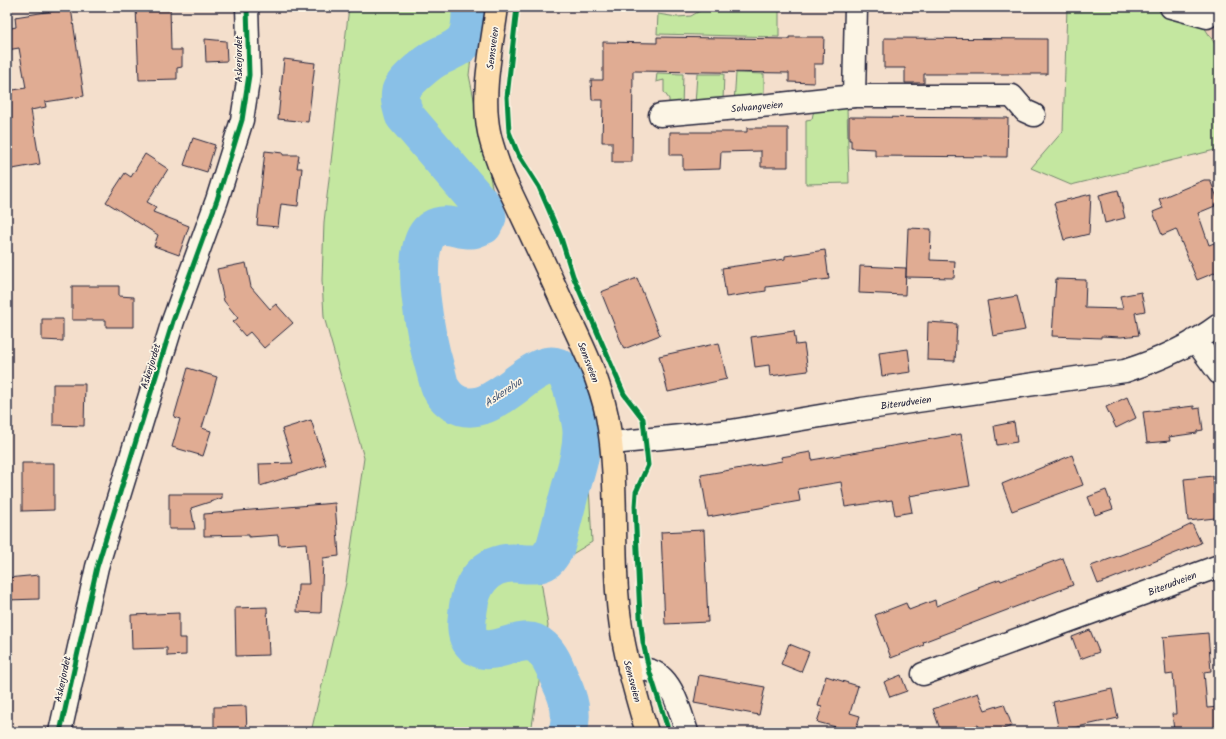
<svg xmlns="http://www.w3.org/2000/svg" width="1226" height="739" viewBox="0 0 1226 739" font-family="Kalam,sans-serif">
	<style>
		.built { fill: #eed0bb }
		.green { fill: #c4e7a0; stroke: #73846e }
		.lines { fill: none; stroke-linecap: round; stroke-linejoin: round }
		.river { stroke: #89c0e7; stroke-width: 39 }
		.building { fill: #e0ac93; stroke: #22223b }
		.minor-casing { stroke: #22223b; stroke-width: 25 }
		.major-casing { stroke: #22223b; stroke-width: 25 }
		.minor { stroke: #fcf5e5; stroke-width: 22 }
		.major { stroke: #fcdcac; stroke-width: 22 }
		.cycleway-casing { stroke: #fcf5e5; stroke-width: 8 }
		.cycleway { stroke: #00873e; stroke-width: 5 }
		.labels { text-anchor: middle; stroke-width: 3.5; stroke-linejoin: round; paint-order: stroke }
		.street-label { font-size: 10px; fill: #22223b; stroke: #fcf5e5 }
		.water-label { font-size: 11px; font-style: italic; fill: #465977; stroke: #fcf5e5 }
	</style>
	<rect width="100%" height="100%" fill="#f4dfcc"/>
	<filter id="ink" filterUnits="userSpaceOnUse"><feTurbulence type="fractalNoise" baseFrequency=".025" numOctaves="2"/><feDisplacementMap in="SourceGraphic" scale="8" xChannelSelector="R" yChannelSelector="G"/><feConvolveMatrix kernelMatrix="1 2 1 2 8 2 1 2 1" color-interpolation-filters="sRGB"/></filter>
	<g filter="url(#ink)">
		<path class="built" d="M1211 7H1219V75L1206 30Z"/>
		<g class="green">
			<path d="M349 7H477L469 75 497 211C493 216 487 223 482 226 467 233 444 218 432 230 406 253 427 341 436 371 438 377 439 386 442 391 447 399 459 406 467 407 504 411 522 363 558 367L587 448 592 542 540 574 548 626 531 732H311L346 583 364 458 324 317 322 280 324 222Z"/>
			<path d="M725 7 779 9V37L657 34 658 14 677 17 691 16 703 9Z"/>
			<path d="M1067 7H1153L1176 13 1204 27 1219 50V149L1071 185 1031 168 1063 131Z"/>
			<path d="M657 73 683 74 682 108 675 107 669 103V99L664 92V80L656 82Z"/>
			<path d="M736 73 764 74V96L734 103Z"/>
			<path d="M697 74H724L723 100 695 105Z"/>
			<path d="M847 107 849 183 806 184V120L812 119 813 114 815 110Z"/>
		</g>
		<g class="lines">
			<path class="river" d="M471 7C471 18 472 30 465 40 458 50 444 53 434 59 426 64 403 83 401 91 399 100 402 107 404 115L483 207 487 217 483 225C480 226 475 229 472 229 459 230 445 221 433 229 405 246 428 345 436 372 438 378 439 387 443 392 445 395 450 400 453 402 495 429 538 341 565 373 570 380 573 389 575 398 578 409 582 422 582 433 582 451 577 467 572 484 566 505 561 527 555 548 552 552 549 558 546 560 536 567 523 563 513 563 485 563 471 584 468 610 467 619 465 632 470 640 489 667 522 627 542 648 552 657 556 671 561 682 569 699 573 713 568 732"/>
		</g>
		<g class="building">
			<path d="M136 7H170L171 50H182V67L177 68V79L139 80Z"/>
			<path d="M71 8 84 96 45 102 46 107 31 110 40 164 7 170V91L26 88 19 48 7 50V29L16 27 15 17Z"/>
			<path d="M657 37 789 39V37H824L823 64H814V83L789 82V73L633 71 632 162H612V142H602L603 100H592L591 80H603V42L657 43Z"/>
			<path d="M884 38 1047 39V74H924V83H905V68H884Z"/>
			<path d="M205 39 226 41 227 61 206 62Z"/>
			<path d="M284 59 315 63 308 122 278 119Z"/>
			<path d="M849 117 1008 118 1007 157 875 156V149L851 148V140H849Z"/>
			<path d="M747 128H788V167H761V151L721 152 720 169 683 170V155H670V132H747Z"/>
			<path d="M193 138 215 145 207 172 184 165Z"/>
			<path d="M265 151 283 153V155H299L297 168H302L298 206 281 204 278 227 257 225Z"/>
			<path d="M145 154 168 169 147 202 156 207 153 212 189 226 179 255 154 246 158 235 106 202 125 173 131 177Z"/>
			<path d="M1204 180H1210L1219 202 1214 205 1215 206 1198 213 1209 245 1219 241V271L1197 280 1176 229 1162 235 1153 212 1163 208 1159 199Z"/>
			<path d="M1118 190 1125 218 1105 223 1099 195Z"/>
			<path d="M1091 194 1089 234 1064 240 1054 203Z"/>
			<path d="M908 228 931 229 930 260 955 261 954 278 906 277Z"/>
			<path d="M825 250 829 279 766 287V291L726 297 722 268 785 259V256Z"/>
			<path d="M246 263 251 287 270 309 276 304 293 323 264 348 250 332 245 336 233 322 238 318 224 301 217 269Z"/>
			<path d="M860 266 906 268 905 295 859 293Z"/>
			<path d="M637 278 660 335 624 349 601 292Z"/>
			<path d="M1056 279 1086 280 1085 308 1123 309 1120 296 1141 292 1145 311 1135 313 1139 335 1121 337 1101 336V338L1052 336Z"/>
			<path d="M72 286H119V296L134 297V327H106V320H72Z"/>
			<path d="M1017 296 1025 330 993 336 987 301Z"/>
			<path d="M42 319H63V341L42 340Z"/>
			<path d="M928 322 957 324 955 361 927 360Z"/>
			<path d="M794 331 796 345 804 344 808 371 770 376 769 365 755 367 751 337Z"/>
			<path d="M719 343 727 379 668 392 659 356Z"/>
			<path d="M908 349 911 372 882 376 879 353Z"/>
			<path d="M188 368 217 377 202 428 211 431 203 456 172 447 180 419 174 417Z"/>
			<path d="M53 384H85L84 426 53 425Z"/>
			<path d="M1127 397 1136 418 1116 428 1106 407Z"/>
			<path d="M1194 406V409L1200 408 1203 430 1197 431V433L1169 437 1170 441 1147 443 1143 412Z"/>
			<path d="M311 420 326 465 260 486 259 464 293 463 282 429Z"/>
			<path d="M1014 422 1017 442 997 445 994 426Z"/>
			<path d="M961 434 970 486 909 496 912 512 895 515 892 500 845 507 841 482 798 489 800 501 708 517 701 475 782 461 781 457 811 452 812 460Z"/>
			<path d="M1072 455 1083 485 1012 511 1002 484Z"/>
			<path d="M22 463H54V510L22 511Z"/>
			<path d="M1213 476 1215 494 1218 493 1219 513 1215 514V518L1188 521 1184 479Z"/>
			<path d="M1106 490 1113 509 1095 515 1088 497Z"/>
			<path d="M169 494H222V498L191 508 195 529H169Z"/>
			<path d="M335 503 339 556 323 558 321 613 297 612 298 584H309L306 543 279 545 278 535 249 537V535L204 536V514Z"/>
			<path d="M1192 524 1201 543 1098 584 1091 566 1150 544Z"/>
			<path d="M704 530 708 622 665 624 661 532Z"/>
			<path d="M1063 558 1073 585 923 642 924 645 891 658 875 615 906 603 909 610 935 600 936 606 979 589 978 587 1000 579 1001 581Z"/>
			<path d="M39 575V599L7 600V578Z"/>
			<path d="M267 607 269 655 236 656 235 608Z"/>
			<path d="M179 613V638H186V655L167 656V648L132 649 131 615Z"/>
			<path d="M1090 630 1099 652 1080 659 1072 637Z"/>
			<path d="M1208 633 1211 671 1204 672 1207 708 1219 707V726H1216V732H1188V729L1174 730 1172 714H1176L1173 674 1166 675 1163 637Z"/>
			<path d="M789 644 809 652 801 672 781 664Z"/>
			<path d="M699 675 765 687 759 715 694 703Z"/>
			<path d="M901 675 907 691 890 697 884 682Z"/>
			<path d="M826 676 858 686 850 713 860 716 855 732 817 722 822 707 818 706Z"/>
			<path d="M1112 689 1118 718 1059 731 1053 702Z"/>
			<path d="M978 693 985 710 1004 704 1012 726 994 732H981L978 725 959 732H941L933 709Z"/>
			<path d="M246 706 247 732H214V707Z"/>
		</g>
		<g class="lines">
			<g class="minor-casing">
				<g id="minor">
					<path d="M1171 7 1207 17"/>
					<path d="M854 96 856 7"/>
					<path d="M660 115 771 105 854 96H1012L1025 111 1034 115"/>
					<path d="M1195 340 1219 373"/>
					<path d="M612 443 731 431 862 409 1125 371C1159 360 1191 346 1219 325"/>
					<path d="M629 669C635 669 642 668 648 670 672 675 680 712 687 732"/>
					<path d="M923 674 1219 566"/>
					<path d="M60 732 97 567 173 321 217 200 242 120 249 75 247 7"/>
				</g>
			</g>
			<g class="major-casing">
				<path id="major" d="M497 7C492 47 481 92 489 132 492 148 498 163 504 178 524 220 544 262 563 304 580 340 599 377 607 416 618 474 613 532 617 591 620 639 633 686 647 732"/>
			</g>
			<use href="#minor" class="minor"/>
			<use href="#major" class="major"/>
			<g class="cycleway-casing">
				<g id="cycleway">
					<path d="M517 7 507 97 509 132 518 154 539 187 561 238 573 276 624 394 643 419 648 465 636 492 635 506 640 617 643 642 649 670 669 732"/>
					<path d="M60 732 97 567 173 321 217 200 242 120 249 75 247 7"/>
				</g>
			</g>
			<use href="#cycleway" class="cycleway"/>
		</g>
	</g>
	<g class="labels">
		<g class="street-label">
			<text transform="translate(492 48) rotate(-83)" y="4">Semsveien</text>
			<text transform="translate(238 59) rotate(-90)" y="4">Askerjordet</text>
			<text transform="translate(757 106) rotate(-5)" y="4">Solvangveien</text>
			<text transform="translate(589 362) rotate(69)" y="4">Semsveien</text>
			<text transform="translate(150 366) rotate(-73)" y="4">Askerjordet</text>
			<text transform="translate(906 402) rotate(-8)" y="4">Biterudveien</text>
			<text transform="translate(1172 583) rotate(-21)" y="4">Biterudveien</text>
			<text transform="translate(62 679) rotate(-78)" y="4">Askerjordet</text>
			<text transform="translate(633 681) rotate(75)" y="4">Semsveien</text>
		</g>
		<g class="water-label">
			<text transform="translate(503 392) rotate(-34)" y="4">Askerelva</text>
		</g>
	</g>
	<rect width="1226" height="739" fill="none" stroke="#fcf5e5" stroke-width="24"/>
	<rect x="12" y="12" width="1202" height="715" fill="none" stroke="#22223b" stroke-width="1.5" filter="url(#ink)"/>
</svg>
